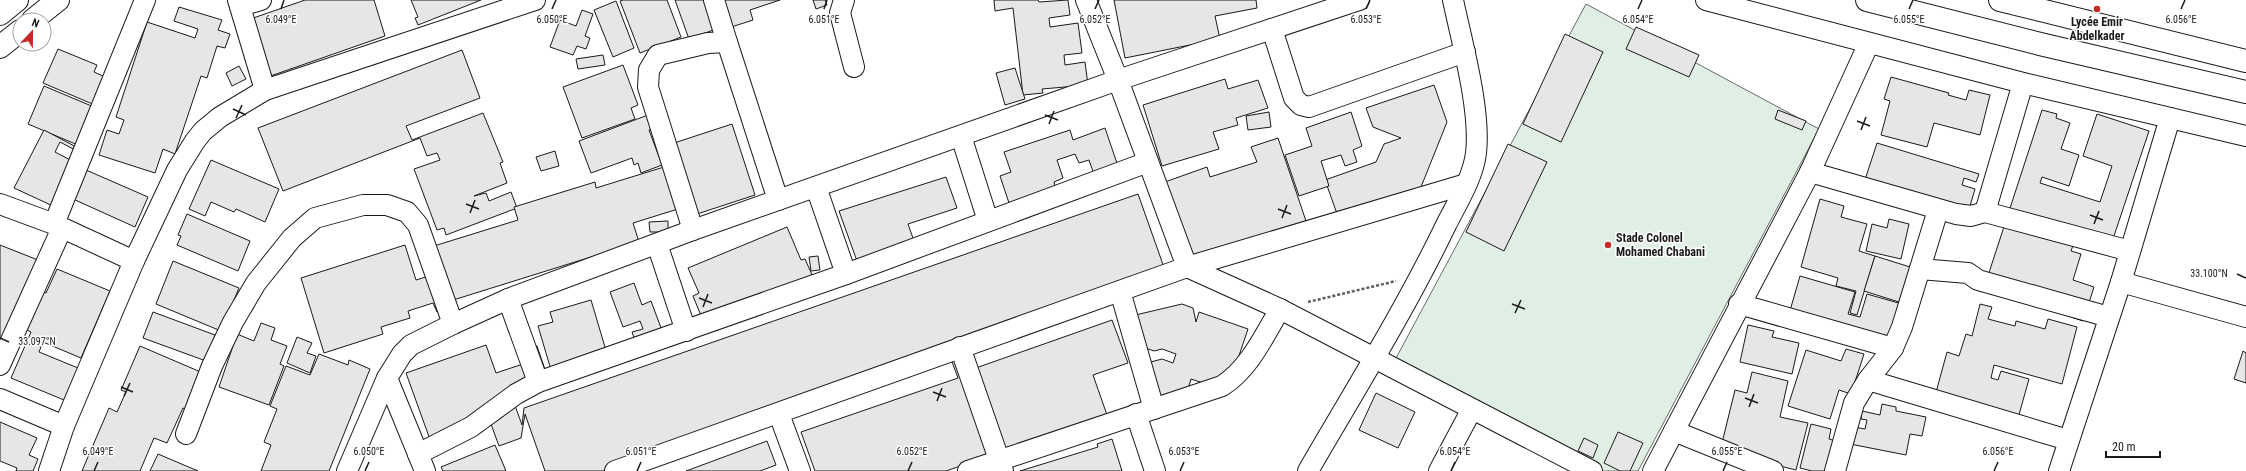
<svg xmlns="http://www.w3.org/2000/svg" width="2246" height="471" viewBox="0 0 2246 471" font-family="'Roboto Condensed',sans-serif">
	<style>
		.green { fill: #e0efe3; stroke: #6a6a6a }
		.building { fill: #e6e6e6; stroke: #1a1a1a }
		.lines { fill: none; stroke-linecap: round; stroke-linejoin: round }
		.minor-casing { stroke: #1a1a1a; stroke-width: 22 }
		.major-casing { stroke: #1a1a1a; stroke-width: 24 }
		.highway-casing { stroke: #1a1a1a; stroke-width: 24 }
		.path { stroke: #5f5f5f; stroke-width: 2.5; stroke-dasharray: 3 2; stroke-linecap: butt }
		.minor { stroke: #fff; stroke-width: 20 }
		.major { stroke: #fff; stroke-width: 22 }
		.highway { stroke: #fff; stroke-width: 22 }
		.ticks { fill: none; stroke: #1a1a1a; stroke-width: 1.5 }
		.poi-dot { fill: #c62828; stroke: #fff; stroke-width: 1.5 }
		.labels { text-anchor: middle; stroke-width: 3; stroke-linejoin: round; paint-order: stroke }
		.poi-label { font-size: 12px; font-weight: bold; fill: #1a1a1a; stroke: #fff }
		.ticks-label { font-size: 10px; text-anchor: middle; fill: #1a1a1a; stroke: #fff; stroke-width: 3; stroke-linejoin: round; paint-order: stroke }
	</style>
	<rect width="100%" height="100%" fill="#fff"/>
	<path class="green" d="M1586 4 1819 129 1638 471H1603L1395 360Z"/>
	<g class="building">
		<path d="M305 0H374L385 36 259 80 239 23Z"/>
		<path d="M411 0H481L418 25 415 18 418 17Z"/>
		<path d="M623 0H667L681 37 640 53 620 1Z"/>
		<path d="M675 0H705L716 29 689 39Z"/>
		<path d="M712 0H780L750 10 753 20 722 30Z"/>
		<path d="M813 0H825L827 5 816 9Z"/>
		<path d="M994 0H1038L1039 2 1068 0 1070 15 1049 18 1050 27 1078 23 1082 53 1064 55 1065 65 1085 62 1088 85 1042 89 1043 93 1023 95 1013 8 995 11Z"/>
		<path d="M1114 0H1256L1257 8 1215 16 1220 39 1125 58Z"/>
		<path d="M616 1 634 48 613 57 594 10Z"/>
		<path d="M179 7 222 20 218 30 230 34 225 48 217 46 207 78 201 76 175 154 163 149 155 173 99 155 107 130 119 134 124 120 116 117 147 22 195 38 198 29 174 21Z"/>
		<path d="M582 10 593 14 585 36 590 38 586 49 577 46 573 55 550 47 560 20 576 26Z"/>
		<path d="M1636 27 1699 55 1689 77 1626 49Z"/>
		<path d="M1565 34 1603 52 1561 142 1523 124Z"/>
		<path d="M58 49 97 65 94 72 114 81 102 108 43 83Z"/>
		<path d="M462 50 480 98 406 126 412 140 483 113 503 162 500 163 507 183 474 196 486 193 489 201 511 192 517 208 446 235 444 228 437 230 414 169 440 160 437 153 427 156 420 138 283 191 258 128Z"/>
		<path d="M603 55 605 65 578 69 576 59Z"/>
		<path d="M623 65 638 105 631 108 635 119 582 138 563 87Z"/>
		<path d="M239 66 246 79 232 86 226 73Z"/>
		<path d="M1015 68 1025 99 1005 105 996 73Z"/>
		<path d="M1891 77 1949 93 1948 95 1966 100 1969 90 1990 95 1980 135 1934 123 1927 147 1881 135 1890 101 1884 99Z"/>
		<path d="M1225 79 1228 89 1258 80 1268 108 1236 118 1238 125 1213 132 1219 149 1162 166 1143 105Z"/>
		<path d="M1434 85 1447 122 1421 187 1344 214 1336 211 1325 180 1376 162 1384 144 1401 138 1373 127 1366 108Z"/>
		<path d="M44 86 101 110 85 148 28 124Z"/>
		<path d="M1778 110 1806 121 1802 130 1775 119Z"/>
		<path d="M2042 110 2057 114 2056 118 2070 123 2061 149 2079 155 2069 186 2042 177 2040 183 2100 202 2112 166 2083 156 2097 114 2149 131 2110 248 2076 237 2071 251 2081 254 2073 280 2094 287 2083 321 1984 288Z"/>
		<path d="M1269 112 1271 127 1248 130 1246 116Z"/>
		<path d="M1351 112 1362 146 1353 150 1357 162 1345 166 1341 155 1321 161 1329 186 1299 196 1285 155 1312 146 1306 128Z"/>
		<path d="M648 115 653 128 649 130 662 165 641 173 638 163 634 165 632 158 591 173 579 141Z"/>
		<path d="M732 124 755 195 691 216 668 145Z"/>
		<path d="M1105 128 1121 175 1097 183 1089 160 1079 163 1075 154 1057 160 1063 178 1054 182 1056 190 1013 215 1000 176 1011 172 1004 152 1070 130 1073 140Z"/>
		<path d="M44 130 80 149 79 152 60 142 55 152 76 163 53 206 14 188Z"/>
		<path d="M1278 138 1308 227 1191 267 1162 183 1207 167 1210 177 1257 162 1251 147Z"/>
		<path d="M1877 143 1979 174 1976 182 1964 178 1962 185 1975 189 1967 216 1863 186Z"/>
		<path d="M1508 144 1547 162 1504 251 1466 232Z"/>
		<path d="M555 151 559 166 541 171 536 157Z"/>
		<path d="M211 160 279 189 265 222 236 209 234 212 211 202 205 216 189 209Z"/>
		<path d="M664 167 678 209 633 223 639 242 450 301 448 309 437 312 433 303 408 311 410 318 381 327 383 334 324 353 301 278 405 245 416 280 429 276 421 250 518 220 514 207 595 182 596 188Z"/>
		<path d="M86 170 148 197 135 227 73 199Z"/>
		<path d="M946 177 957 208 908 224 914 241 857 261 839 211Z"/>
		<path d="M1138 194 1166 273 965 344 973 369 1112 320 1128 363 1093 375 1107 415 946 471H815L801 432 958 378 948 351 603 471H545L525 414 521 438 499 446 491 424 432 445 406 373 486 345 496 373 526 363 529 345 537 346 551 387 513 400 522 425 524 408Z"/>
		<path d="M1820 199 1844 206 1841 217 1867 224 1859 251 1875 256 1857 315 1850 313 1856 291 1836 286 1838 278 1801 267Z"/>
		<path d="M187 214 250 241 238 271 177 245 181 236 178 235Z"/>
		<path d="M1889 219 1909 224 1901 259 1866 251 1872 224 1887 228Z"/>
		<path d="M668 221V232H650L649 222Z"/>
		<path d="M787 227 801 260 805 259 813 277 704 323 693 296 699 293 688 268Z"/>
		<path d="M0 245 43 262 0 364Z"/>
		<path d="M818 256 820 270 811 271 809 257Z"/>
		<path d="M1875 256 1910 267 1899 302 1864 291Z"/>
		<path d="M173 261 239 288 221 331 156 304Z"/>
		<path d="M57 269 110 291 81 358 43 342 39 352 78 368 64 400 11 378 31 332 27 330 43 292 46 293Z"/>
		<path d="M1800 276 1855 292 1848 314 1860 317 1867 294 1902 304 1889 351 1787 321Z"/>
		<path d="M634 283 642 305 651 301 664 336 637 346 632 332 643 329 640 321 623 327 610 292Z"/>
		<path d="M591 300 610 364 554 380 538 326 553 322 550 312Z"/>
		<path d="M1182 304 1193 308 1196 322 1199 312 1248 329 1227 391 1191 379 1188 389 1155 397 1147 363 1162 359 1173 363 1176 354 1162 349 1154 351 1134 344 1127 317Z"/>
		<path d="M1980 304 1992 307 1988 319 2015 326 2016 321 2045 329 2048 319 2077 327 2062 384 1994 365 1991 378 1998 380 2001 371 2029 379 2015 429 1932 407 1947 352 1959 356 1966 334 1972 336Z"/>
		<path d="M153 312 215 335 206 361 143 338Z"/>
		<path d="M261 323 275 328 271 340 287 346 280 364 284 366 269 405 219 387 237 334 254 341Z"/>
		<path d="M1748 325 1774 331 1772 337 1799 343 1792 374 1740 362Z"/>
		<path d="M297 337 312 343 307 353 316 356 310 373 287 363Z"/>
		<path d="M140 346 210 376 187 410 183 408 167 443 154 438 140 471H82L109 408 117 412 126 392 121 390Z"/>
		<path d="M1846 349 1864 354 1851 394 1839 390 1830 419 1788 406 1806 350 1841 361Z"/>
		<path d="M2243 351 2246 353V383L2234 379Z"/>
		<path d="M319 354 348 365 349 360 370 369 329 471H261L271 445 264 442 277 409 270 406 286 366 310 375Z"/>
		<path d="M1752 372 1788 381 1780 417 1808 423 1796 470 1720 451 1735 390 1747 393Z"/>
		<path d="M1376 393 1415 412 1398 448 1359 430Z"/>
		<path d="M1882 404 1896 407V411L1926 417 1922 436 1910 434 1906 455 1850 444 1854 427 1865 429 1867 420 1861 419 1862 411 1880 415Z"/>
		<path d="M0 422 37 438 29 455 38 459 33 471H16L17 468 0 461Z"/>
		<path d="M1811 424 1831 429 1829 439 1839 442 1832 471H1812L1800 468Z"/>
		<path d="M1618 432 1643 443 1630 471H1620L1604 463Z"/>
		<path d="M1584 438 1598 445 1593 458 1578 451Z"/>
		<path d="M1112 439 1122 471H1020L1098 447 1097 444Z"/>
		<path d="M767 441 776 465 760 471H686Z"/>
		<path d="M495 445 506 471H443L441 467Z"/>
		<path d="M158 454 198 471H150Z"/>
	</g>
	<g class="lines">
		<g class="minor-casing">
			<g id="minor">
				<path d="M238 0 265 90"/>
				<path d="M714 0 727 42"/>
				<path d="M844 0 840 13 854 67"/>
				<path d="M1086 0 1118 80 1187 267 1280 309 1592 471"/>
				<path d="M1706 0 2023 83 2246 136"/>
				<path d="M240 6 261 0"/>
				<path d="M1272 29 1294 98 1301 105 1309 107 1465 52"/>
				<path d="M961 136 988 221"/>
				<path d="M1810 172 1956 214 1971 216 1985 212 2130 251"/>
				<path d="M816 187 846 274"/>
				<path d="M0 204 54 224 134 261"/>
				<path d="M1985 212 2023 83"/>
				<path d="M54 224 145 0"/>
				<path d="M693 230 648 87 649 70 658 55 708 43 727 42 778 200"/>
				<path d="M657 244 686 331"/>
				<path d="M1920 269 1968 273 1978 280 2109 317"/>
				<path d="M2121 282 2246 317"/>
				<path d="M1120 291 1154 409"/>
				<path d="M508 299 538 382"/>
				<path d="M1739 304 1893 348 1868 380 1854 403 1835 471"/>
				<path d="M960 347 1003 471"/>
				<path d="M1893 348 1902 327 1938 210"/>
				<path d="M0 365 62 228"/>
				<path d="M387 378 425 471"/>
				<path d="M1868 380 2068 440"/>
				<path d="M0 399 64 426"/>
				<path d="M779 414 800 471"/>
				<path d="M1136 414 1155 471"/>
				<path d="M1674 431 1773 471"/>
				<path d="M186 434 212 366 233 322 256 283 292 238 315 218 363 205H387L407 212 418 225 453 324"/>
				<path d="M418 454 471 427 516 394 538 382 846 274 1148 162"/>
				<path d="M49 471 64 426 134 261 177 170 195 141 203 131 220 117 265 90 535 0"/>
				<path d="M347 471 387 378 402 354 411 345 453 324 508 299 693 230 1118 80 1359 0"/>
				<path d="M615 471 1187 267 1466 184"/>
				<path d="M968 471 1222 386C1249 369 1264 336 1280 309"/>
				<path d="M1308 471C1355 390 1405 310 1446 225 1457 203 1473 178 1476 153 1481 110 1462 43 1453 0"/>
				<path d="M1439 471 1472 409"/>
				<path d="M1653 471 1810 172 1869 43"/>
				<path d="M2059 471 2121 282 2170 118"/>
			</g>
		</g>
		<g class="major-casing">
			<g id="major">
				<path d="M1867 0 2040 44 2246 92"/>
				<path d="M2000 0 2246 61"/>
			</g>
		</g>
		<g class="highway-casing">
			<g id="highway">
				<path d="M0 14 17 0"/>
				<path d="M33 20 58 0"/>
				<path d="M0 47 20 31"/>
			</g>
		</g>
		<path class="path" d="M1308 302 1396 281"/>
		<use href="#minor" class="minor"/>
		<use href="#major" class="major"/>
		<use href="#highway" class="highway"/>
	</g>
	<path class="ticks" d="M281 9 284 0M552 9 556 0M824 9 827 0M1095 9 1099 0M1366 9 1370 0M1638 9 1642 0M1909 9 1913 0M2181 9 2185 0M233 109 246 115M1045 115 1058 120M236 118 242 105M1857 121 1870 126M1049 124 1054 111M1861 130 1866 117M466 204 479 209M1278 209 1291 214M470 213 475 200M2090 215 2103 220M1282 218 1287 205M2094 224 2099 211M2237 274 2246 278M699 298 712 303M1512 304 1525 309M703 307 708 294M1515 313 1521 300M0 338 9 342M121 387 133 392M933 392 946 397M124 396 130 383M1745 398 1758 403M937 401 942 388M1749 407 1754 394M94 471 98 462M365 471 369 462M637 471 641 462M908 471 912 462M1180 471 1184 462M1451 471 1455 462M1723 471 1727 462M1994 471 1998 462"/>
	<g class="poi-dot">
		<circle cx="2097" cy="9" r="4"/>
		<circle cx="1608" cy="245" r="4"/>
	</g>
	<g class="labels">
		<g class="poi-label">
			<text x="2097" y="26">Lycée Emir<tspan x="2097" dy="14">Abdelkader</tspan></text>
			<text x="1616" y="242" text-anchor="start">Stade Colonel<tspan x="1616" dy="14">Mohamed Chabani</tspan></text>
		</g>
	</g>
	<g class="ticks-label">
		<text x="281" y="23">6.049°E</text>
		<text x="552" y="23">6.050°E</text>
		<text x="824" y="23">6.051°E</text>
		<text x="1095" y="23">6.052°E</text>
		<text x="1366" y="23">6.053°E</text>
		<text x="1638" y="23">6.054°E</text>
		<text x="1909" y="23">6.055°E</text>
		<text x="2181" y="23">6.056°E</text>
		<text x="2209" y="277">33.100°N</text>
		<text x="37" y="345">33.097°N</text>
		<text x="98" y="455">6.049°E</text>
		<text x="369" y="455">6.050°E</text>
		<text x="641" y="455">6.051°E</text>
		<text x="912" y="455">6.052°E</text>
		<text x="1184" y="455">6.053°E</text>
		<text x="1455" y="455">6.054°E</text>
		<text x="1727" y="455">6.055°E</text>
		<text x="1998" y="455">6.056°E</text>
	</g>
	<g transform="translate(32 32) rotate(22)"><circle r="19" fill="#ffffff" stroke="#a3a3a3"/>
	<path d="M0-3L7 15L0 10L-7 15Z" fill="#c62828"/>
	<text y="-6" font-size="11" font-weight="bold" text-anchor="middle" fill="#1a1a1a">N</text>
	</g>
	<path d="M2106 451v6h54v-6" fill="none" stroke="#1a1a1a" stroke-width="2"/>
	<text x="2112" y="451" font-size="12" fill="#1a1a1a" stroke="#ffffff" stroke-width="3" paint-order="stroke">20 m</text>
</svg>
